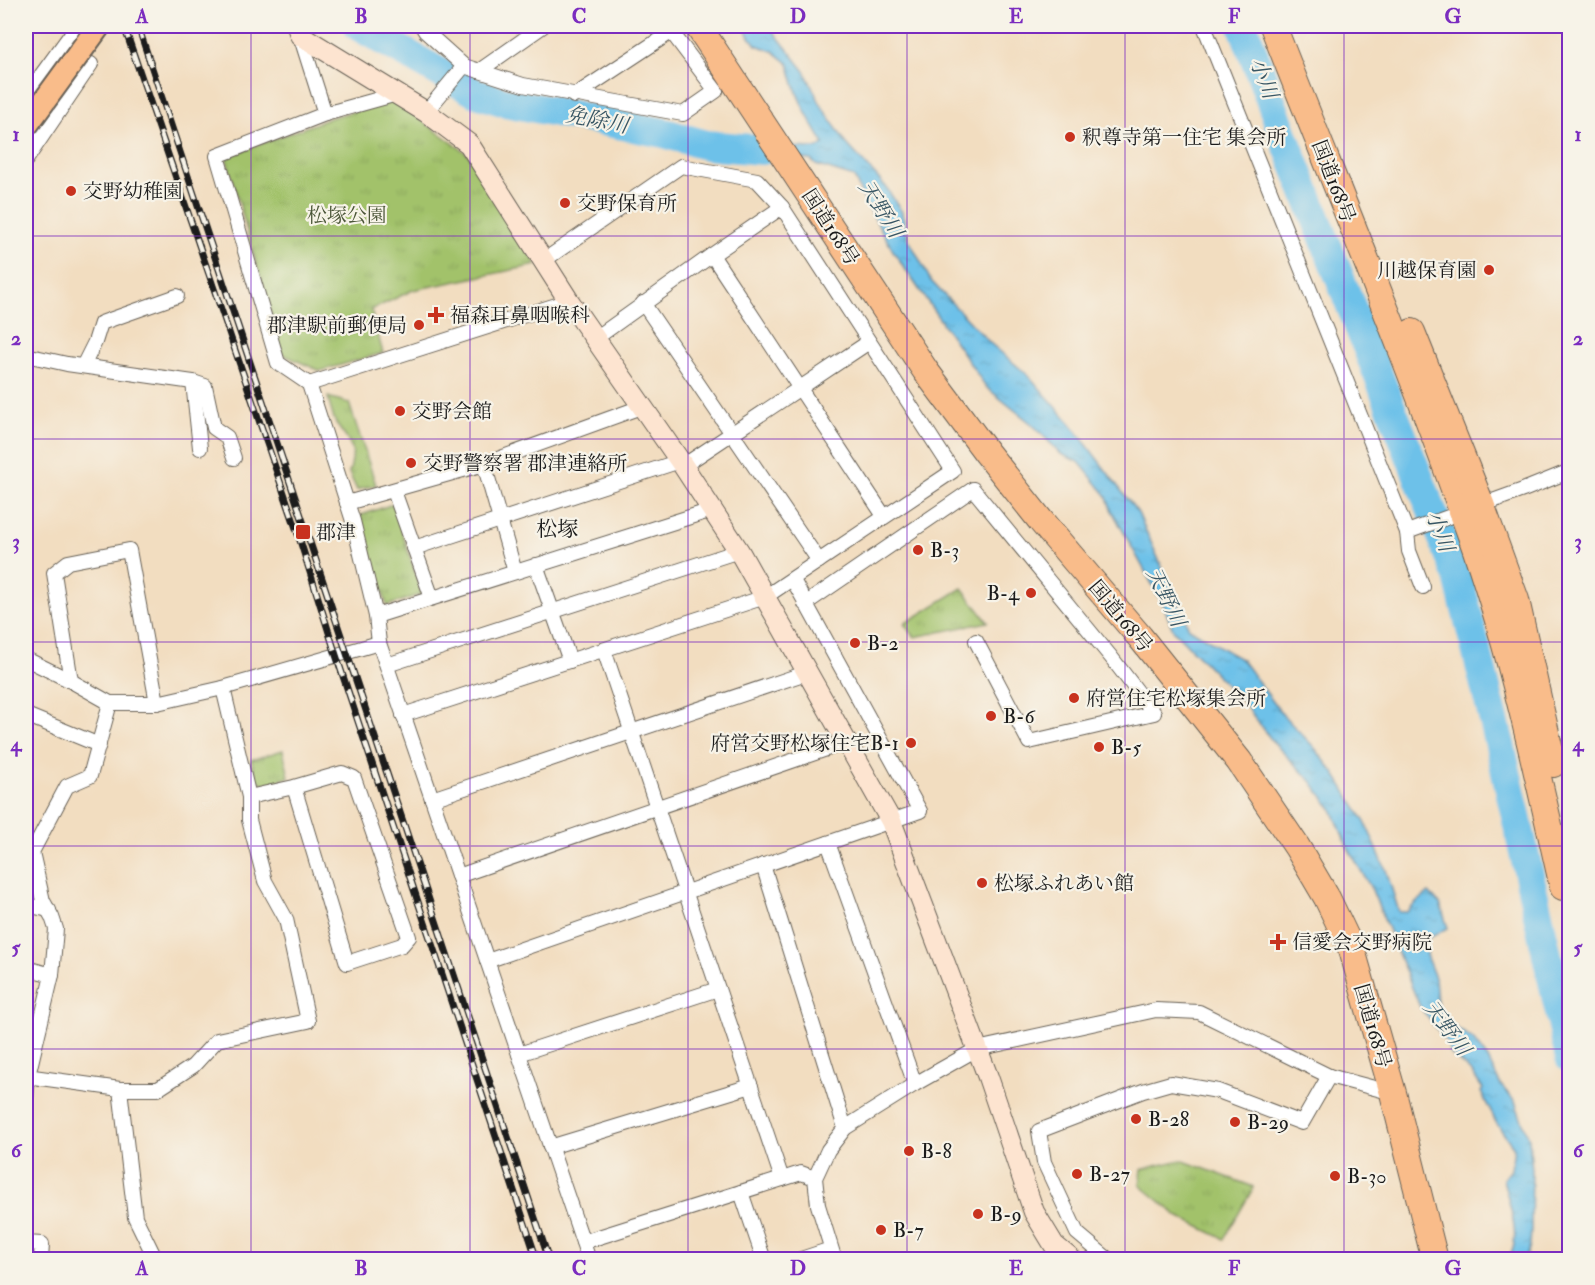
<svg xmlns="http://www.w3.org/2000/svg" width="1595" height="1285" viewBox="0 0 1595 1285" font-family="'IM FELL Double Pica','Noto Serif JP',serif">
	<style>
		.park { fill: url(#park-tufts); stroke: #5f6f44; stroke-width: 1.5 }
		.water { fill: url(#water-ripples); stroke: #446e82; stroke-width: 1.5 }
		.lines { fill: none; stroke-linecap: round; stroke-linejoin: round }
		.river { stroke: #6dc1e9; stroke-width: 30 }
		.street-casing { stroke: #676055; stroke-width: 16 }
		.secondary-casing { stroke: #676055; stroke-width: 22 }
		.highway-casing { stroke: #676055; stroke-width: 28 }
		.street { stroke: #fff; stroke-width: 14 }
		.secondary { stroke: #fde4d0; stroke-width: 20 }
		.highway { stroke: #f9bc8a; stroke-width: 26 }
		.rail-casing { stroke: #1c1c1c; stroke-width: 7 }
		.rail { stroke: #f7f3e8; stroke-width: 4.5; stroke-dasharray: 14; stroke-linecap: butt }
		.primary-bridge-casing { stroke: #676055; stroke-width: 26; stroke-linecap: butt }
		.primary-bridge { stroke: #f9bc8a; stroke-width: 22 }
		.grid { fill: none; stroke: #7b2cbf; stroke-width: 1.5; stroke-opacity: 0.55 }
		.poi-dot { fill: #c8321e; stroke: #f7f3e8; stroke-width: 2 }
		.labels { text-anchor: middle; stroke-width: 4.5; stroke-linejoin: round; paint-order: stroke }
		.poi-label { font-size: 20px; fill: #1c1c1c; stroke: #f7f3e8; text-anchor: start }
		.street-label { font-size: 20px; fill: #1c1c1c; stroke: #f7f3e8 }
		.park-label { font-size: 20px; fill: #4b5638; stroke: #f7f3e8 }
		.water-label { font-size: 21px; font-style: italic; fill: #385664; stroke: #f7f3e8 }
		.neighbourhood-label { font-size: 21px; fill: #1c1c1c; stroke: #f7f3e8 }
		.neatline { fill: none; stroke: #7b2cbf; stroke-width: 2 }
		.grid-label { font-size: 20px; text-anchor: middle; font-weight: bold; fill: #7b2cbf }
	</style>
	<defs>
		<pattern id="park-tufts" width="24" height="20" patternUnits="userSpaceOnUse" patternTransform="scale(1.5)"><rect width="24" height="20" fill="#a2c26b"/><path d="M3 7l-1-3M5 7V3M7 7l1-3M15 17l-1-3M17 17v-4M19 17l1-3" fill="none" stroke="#8ba65c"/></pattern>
		<pattern id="water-ripples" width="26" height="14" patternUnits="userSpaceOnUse" patternTransform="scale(1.5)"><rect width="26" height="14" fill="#6dc1e9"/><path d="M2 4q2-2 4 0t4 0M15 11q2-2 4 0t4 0" fill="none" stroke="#5ea5c7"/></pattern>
	</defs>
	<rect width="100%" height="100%" fill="#f7f3e8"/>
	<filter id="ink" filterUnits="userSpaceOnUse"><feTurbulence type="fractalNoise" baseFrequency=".0167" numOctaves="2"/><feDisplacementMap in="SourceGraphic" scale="12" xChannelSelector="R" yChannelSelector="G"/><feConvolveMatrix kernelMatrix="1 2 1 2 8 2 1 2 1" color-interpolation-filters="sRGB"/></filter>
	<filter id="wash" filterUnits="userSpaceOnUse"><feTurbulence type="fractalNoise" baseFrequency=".008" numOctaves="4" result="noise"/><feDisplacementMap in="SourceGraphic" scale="24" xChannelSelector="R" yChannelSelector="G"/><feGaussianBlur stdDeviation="1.35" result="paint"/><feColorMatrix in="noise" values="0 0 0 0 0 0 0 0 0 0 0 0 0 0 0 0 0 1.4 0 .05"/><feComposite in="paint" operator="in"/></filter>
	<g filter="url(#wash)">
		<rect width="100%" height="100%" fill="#f2ddc0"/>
		<g class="park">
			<path d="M394 100 469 155 537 265 413 290 371 310 383 353 320 371 282 354 226 157 333 117Z"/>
			<path d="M328 397 349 403 376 485 357 490 349 473C357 446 351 446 337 425 332 417 330 406 328 397Z"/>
			<path d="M393 504 422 594 387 606 359 516Z"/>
			<path d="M962 588 988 622 915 637 904 624Z"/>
			<path d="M283 750 289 777 265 785 257 780 251 760Z"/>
			<path d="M1181 1160 1254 1187 1224 1239 1179 1217 1140 1185 1142 1169Z"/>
		</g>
		<path class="water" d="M742 26H769L804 70 821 105 846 143 886 187 902 212 908 238 931 281 990 343 1029 376 1071 424 1138 513 1189 628 1242 660 1283 715 1313 746 1335 774 1365 822 1386 870 1399 912H1407L1417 902 1429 893 1440 904 1448 928 1427 939 1426 955 1435 978 1437 1002 1444 1020 1473 1039 1488 1059 1500 1084 1515 1102 1529 1139 1532 1169 1531 1229 1530 1246 1525 1259H1507C1524 1243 1508 1200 1503 1179L1511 1169 1514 1148 1497 1124 1481 1092 1483 1089 1472 1073 1450 1053 1447 1043 1420 1007 1372 890 1347 846 1332 809 1311 781 1273 742 1244 703 1173 630 1164 606 1111 509 1106 495 1079 462 1061 454 1033 425 986 387 895 254 863 198 854 177 816 165 811 160C777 155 750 159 718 145L817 148 824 144C807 117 795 95 789 64L773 51 756 45Z"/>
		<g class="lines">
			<g class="river">
				<path d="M358 26 476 93 505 102 664 133 706 145 762 150"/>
				<path d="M1243 26 1286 142 1458 577 1500 745 1570 1058"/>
			</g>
		</g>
	</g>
	<g filter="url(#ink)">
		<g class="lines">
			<g class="street-casing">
				<g id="street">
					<path d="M422 26 425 31 464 66 523 85 683 114 716 91 667 26"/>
					<path d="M1204 26 1407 532 1409 551 1423 587"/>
					<path d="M300 35 325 114"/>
					<path d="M479 71 543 26"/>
					<path d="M397 94 325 114 217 156 278 363 309 384 353 521 376 616 379 643 589 1260"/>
					<path d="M26 96 77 26"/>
					<path d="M574 96 671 32"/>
					<path d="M426 112 464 66"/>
					<path d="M26 160 91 64"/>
					<path d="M712 255 884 516"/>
					<path d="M643 303 819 561"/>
					<path d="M596 338 712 255 782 207"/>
					<path d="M26 355 67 364 193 382 205 386 214 428 227 437 234 458"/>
					<path d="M83 366 95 342 101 323 177 296"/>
					<path d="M193 382 200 448"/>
					<path d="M309 384 569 301"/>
					<path d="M484 464 515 572"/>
					<path d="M683 466 869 342"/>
					<path d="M394 491 432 598"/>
					<path d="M347 503 484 464 641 407"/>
					<path d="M1407 532 1523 490 1570 471"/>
					<path d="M414 548 680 461"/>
					<path d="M536 565 570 661"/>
					<path d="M805 604 973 489 1111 657 1154 713 1029 742 976 641"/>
					<path d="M376 616 712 510"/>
					<path d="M604 650 782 1179"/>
					<path d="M26 659 71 681 110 703H157L223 688 379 643"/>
					<path d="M387 665 739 551"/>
					<path d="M71 681 54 573 68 562 129 550 157 703"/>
					<path d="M223 688 249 797 294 787 347 963 402 945 409 937 354 778 342 773 294 787"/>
					<path d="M26 715 99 745"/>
					<path d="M403 715 765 597 953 471 782 207 757 180 681 166 543 261"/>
					<path d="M432 799 809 672"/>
					<path d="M828 843 915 1084"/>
					<path d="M763 865 845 1128"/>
					<path d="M458 876 847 742"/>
					<path d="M26 905 49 910"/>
					<path d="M487 961 920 811 793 580"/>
					<path d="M26 968 52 975"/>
					<path d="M519 1054 718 989"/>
					<path d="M26 1076 120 1089 135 1217 156 1260"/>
					<path d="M120 1089H158L193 1066 217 1040 308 1021 286 919 265 881 249 820V797"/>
					<path d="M26 1099 28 1076 52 975 56 929 52 917 43 901 32 852 67 786 90 776 110 703"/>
					<path d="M550 1147 751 1086"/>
					<path d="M741 1192 764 1260"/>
					<path d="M583 1242 801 1173 815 1178"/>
					<path d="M26 1243 42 1244 41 1260"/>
					<path d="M798 1260 831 1249"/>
					<path d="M835 1260 818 1205 815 1178 828 1150 845 1128 915 1084 977 1049 1156 1010 1199 1012 1329 1076 1393 1093"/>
					<path d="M1109 1260 1077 1233 1044 1162 1039 1131 1143 1091 1171 1083 1218 1091 1302 1123 1329 1076"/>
				</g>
			</g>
			<g class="secondary-casing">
				<path id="secondary" d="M297 26 300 35 426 112 469 144 569 301 680 461 739 551 891 821 988 1077 1034 1212 1054 1245 1072 1260"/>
			</g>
			<g class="highway-casing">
				<g id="highway">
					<path d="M698 26 925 370 987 453 1041 521 1140 637 1239 761 1297 847 1327 898 1352 950 1393 1093 1435 1260"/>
					<path d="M1273 26C1339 194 1409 362 1470 533 1511 648 1536 769 1563 887"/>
					<path d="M1412 332 1481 504 1516 600 1553 764"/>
				</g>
			</g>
			<use href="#street" class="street"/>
			<use href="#secondary" class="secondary"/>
			<use href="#highway" class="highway"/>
			<g class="rail-casing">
				<g id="rail">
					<path d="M124 26 298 534 336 655 537 1260"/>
					<path d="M138 26 549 1260"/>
				</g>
			</g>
			<use href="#rail" class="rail"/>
			<g class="primary-bridge-casing">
				<path id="primary-bridge" d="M26 126 99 26"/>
			</g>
			<use href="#primary-bridge" class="primary-bridge"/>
		</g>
	</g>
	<path class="grid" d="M251 26V1260M470 26V1260M688 26V1260M907 26V1260M1125 26V1260M1344 26V1260M26 236H1570M26 439H1570M26 642H1570M26 846H1570M26 1049H1570"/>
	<g class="poi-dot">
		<circle cx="1070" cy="137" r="6"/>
		<circle cx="71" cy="191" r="6"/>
		<circle cx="565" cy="203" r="6"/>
		<circle cx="1489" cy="270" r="6"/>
		<path d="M433 306h6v6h6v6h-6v6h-6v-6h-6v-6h6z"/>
		<circle cx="419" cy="325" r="6"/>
		<circle cx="400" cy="411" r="6"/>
		<circle cx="411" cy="463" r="6"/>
		<rect x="295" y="524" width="16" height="16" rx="3"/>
		<circle cx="918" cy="550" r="6"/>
		<circle cx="1031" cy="593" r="6"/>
		<circle cx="855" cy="643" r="6"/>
		<circle cx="1074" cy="698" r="6"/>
		<circle cx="991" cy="716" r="6"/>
		<circle cx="911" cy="743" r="6"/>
		<circle cx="1099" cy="747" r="6"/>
		<circle cx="982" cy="883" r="6"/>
		<path d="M1275 933h6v6h6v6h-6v6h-6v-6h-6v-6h6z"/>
		<circle cx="1136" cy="1119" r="6"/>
		<circle cx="1235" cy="1122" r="6"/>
		<circle cx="909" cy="1151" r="6"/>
		<circle cx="1077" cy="1174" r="6"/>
		<circle cx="1335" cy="1176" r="6"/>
		<circle cx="978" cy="1214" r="6"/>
		<circle cx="881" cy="1230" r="6"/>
	</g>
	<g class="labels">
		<g class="poi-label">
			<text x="1082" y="144">釈尊寺第一住宅 集会所</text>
			<text x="83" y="198">交野幼稚園</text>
			<text x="577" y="210">交野保育所</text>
			<text x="1477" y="277" text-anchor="end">川越保育園</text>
			<text x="450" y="322">福森耳鼻咽喉科</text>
			<text x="407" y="332" text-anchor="end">郡津駅前郵便局</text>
			<text x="412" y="418">交野会館</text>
			<text x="423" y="470">交野警察署 郡津連絡所</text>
			<text x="316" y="539">郡津</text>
			<text x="930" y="557">B-3</text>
			<text x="1019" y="600" text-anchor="end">B-4</text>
			<text x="867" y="650">B-2</text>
			<text x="1086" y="705">府営住宅松塚集会所</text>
			<text x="1003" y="723">B-6</text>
			<text x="899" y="750" text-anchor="end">府営交野松塚住宅B-1</text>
			<text x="1111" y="754">B-5</text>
			<text x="994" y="890">松塚ふれあい館</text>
			<text x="1292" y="949">信愛会交野病院</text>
			<text x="1148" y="1126">B-28</text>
			<text x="1247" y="1129">B-29</text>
			<text x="921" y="1158">B-8</text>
			<text x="1089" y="1181">B-27</text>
			<text x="1347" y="1183">B-30</text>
			<text x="990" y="1221">B-9</text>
			<text x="893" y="1237">B-7</text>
		</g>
		<g class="street-label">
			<text transform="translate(1334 181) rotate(69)" y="7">国道168号</text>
			<text transform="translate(831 227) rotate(57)" y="7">国道168号</text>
			<text transform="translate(1121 616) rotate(50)" y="7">国道168号</text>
			<text transform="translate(1373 1026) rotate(74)" y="7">国道168号</text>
		</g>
		<g class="park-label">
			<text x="347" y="222">松塚公園</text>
		</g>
		<g class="water-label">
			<text transform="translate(1264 78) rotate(69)" y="7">小川</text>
			<text transform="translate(597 120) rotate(11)" y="7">免除川</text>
			<text transform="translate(881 209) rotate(58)" y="7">天野川</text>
			<text transform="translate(1440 531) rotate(69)" y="7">小川</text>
			<text transform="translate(1166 597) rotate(64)" y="7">天野川</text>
			<text transform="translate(1447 1028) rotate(53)" y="7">天野川</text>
		</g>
		<g class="neighbourhood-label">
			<text x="557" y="536">松塚</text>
		</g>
	</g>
	<rect width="1595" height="1285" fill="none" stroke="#f7f3e8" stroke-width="66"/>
	<rect x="33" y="33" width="1529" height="1219" class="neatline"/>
	<g class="grid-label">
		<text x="142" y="23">A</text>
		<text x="361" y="23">B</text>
		<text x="579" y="23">C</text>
		<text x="798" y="23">D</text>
		<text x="1016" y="23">E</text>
		<text x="1234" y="23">F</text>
		<text x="1453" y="23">G</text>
		<text x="16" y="141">1</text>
		<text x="1578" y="141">1</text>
		<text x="16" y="345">2</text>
		<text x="1578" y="345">2</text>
		<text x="16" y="548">3</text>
		<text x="1578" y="548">3</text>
		<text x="16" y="751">4</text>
		<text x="1578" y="751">4</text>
		<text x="16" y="954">5</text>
		<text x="1578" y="954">5</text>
		<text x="16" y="1157">6</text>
		<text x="1578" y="1157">6</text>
		<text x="142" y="1275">A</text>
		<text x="361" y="1275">B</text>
		<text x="579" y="1275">C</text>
		<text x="798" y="1275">D</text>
		<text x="1016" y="1275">E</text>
		<text x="1234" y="1275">F</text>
		<text x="1453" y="1275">G</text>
	</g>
</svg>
